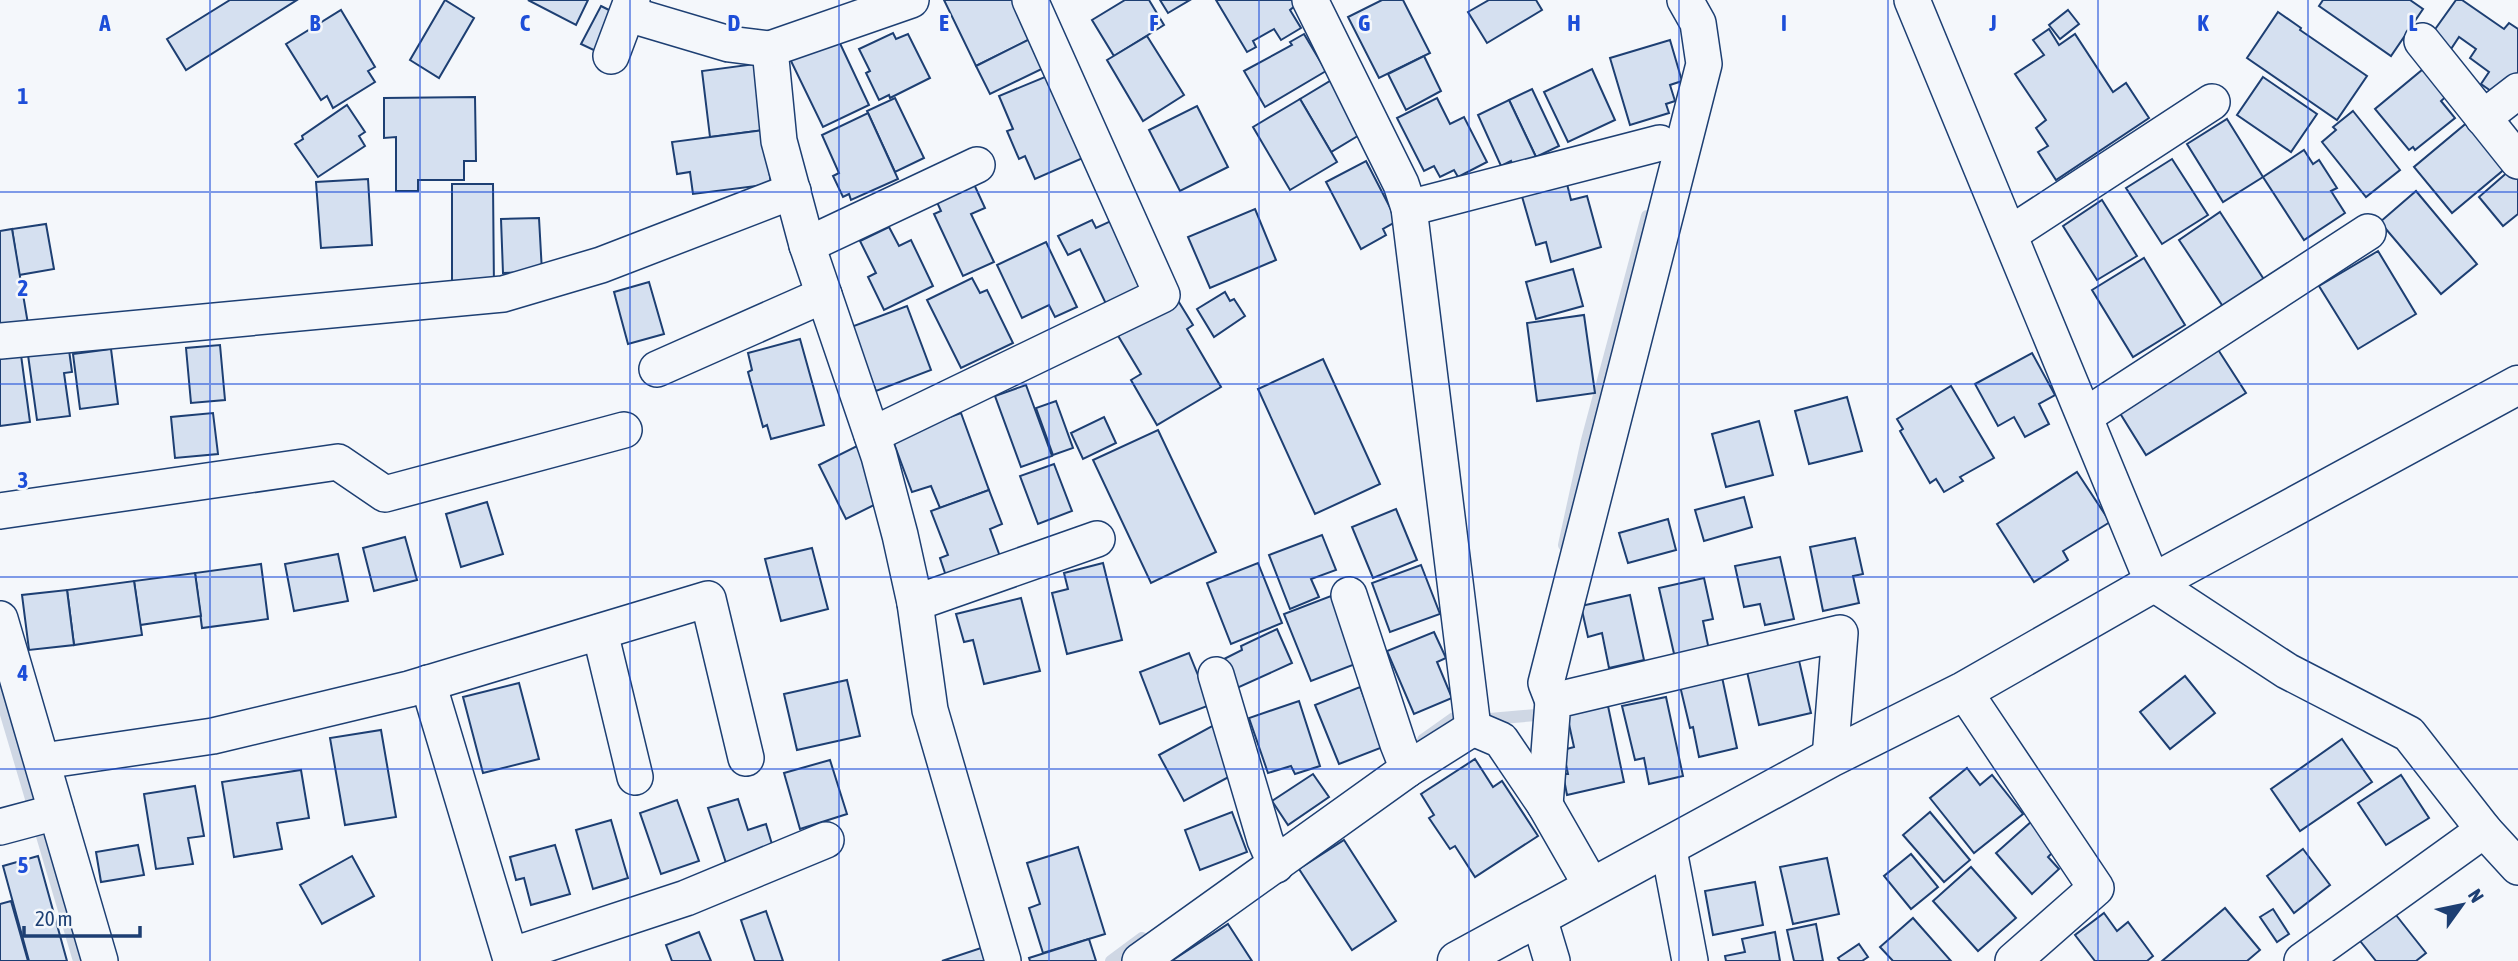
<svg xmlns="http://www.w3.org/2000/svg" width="2518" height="961" viewBox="0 0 2518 961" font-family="'Asap Condensed',sans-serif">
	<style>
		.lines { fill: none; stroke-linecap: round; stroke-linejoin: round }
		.stream { stroke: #cfd7e4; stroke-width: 12 }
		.building { fill: #d5e0f0; stroke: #1d3f73; stroke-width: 2 }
		.minor-casing { stroke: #1d3f73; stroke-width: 38 }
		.tertiary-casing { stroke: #1d3f73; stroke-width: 41 }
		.minor { stroke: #f4f7fb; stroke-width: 35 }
		.tertiary { stroke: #f4f7fb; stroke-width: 38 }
		.grid { fill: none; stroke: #1d4ed8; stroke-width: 2; stroke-opacity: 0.55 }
		.grid-label { font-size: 23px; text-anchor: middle; font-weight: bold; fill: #1d4ed8; stroke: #f4f7fb; stroke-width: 5; stroke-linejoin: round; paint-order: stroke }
	</style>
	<rect width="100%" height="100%" fill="#f4f7fb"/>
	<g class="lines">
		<g class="stream">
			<path d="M1564 545 1587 440 1647 216"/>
			<path d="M0 694 79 961"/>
			<path d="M1490 719 1536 715"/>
			<path d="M1423 740 1454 718"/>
			<path d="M1111 961 1142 938"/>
		</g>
	</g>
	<g class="building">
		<path d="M230 0H297L186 70 167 39Z"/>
		<path d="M445 0 474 18 439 78 410 60Z"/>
		<path d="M528 0H588L576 25Z"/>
		<path d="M944 0H1025L1032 38 976 66Z"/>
		<path d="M1125 0H1149L1164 25 1114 56 1092 20Z"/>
		<path d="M1160 0H1190L1168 13Z"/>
		<path d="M1216 0H1302L1290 10 1301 28 1281 40 1274 29 1253 41 1256 47 1247 52Z"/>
		<path d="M1382 0H1403L1430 53 1379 78 1348 17Z"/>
		<path d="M1489 0H1536L1542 10 1487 43 1468 12Z"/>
		<path d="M2323 0H2410L2423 9 2391 56 2319 6Z"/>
		<path d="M2456 0H2462L2504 29 2509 23 2518 29V73L2501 98 2481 84 2489 72 2470 58 2476 49 2459 37 2451 49 2431 35Z"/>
		<path d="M601 6 621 16 602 54 581 44Z"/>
		<path d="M341 10 375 67 368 71 375 82 333 108 327 96 321 100 286 44Z"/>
		<path d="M2068 10 2079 24 2060 39 2049 25Z"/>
		<path d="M2278 12 2301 28 2300 30 2367 76 2337 120 2247 58Z"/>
		<path d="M2049 29 2059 45 2075 34 2113 92 2126 83 2149 118 2056 180 2038 152 2048 146 2036 128 2046 120 2015 74 2044 55 2033 40Z"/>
		<path d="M893 33 896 39 908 34 930 78 890 98 889 95 879 100 866 73 870 71 859 49Z"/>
		<path d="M1304 34 1326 71 1265 107 1244 71 1292 45 1290 42Z"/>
		<path d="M1038 35 1052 64 990 94 976 66Z"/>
		<path d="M1147 36 1184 95 1143 121 1107 60Z"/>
		<path d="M837 37 869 105 823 127 790 59Z"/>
		<path d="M1670 40 1682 81 1670 85 1675 101 1666 104 1669 113 1630 125 1610 58Z"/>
		<path d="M1424 56 1441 91 1406 110 1388 74Z"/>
		<path d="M755 64 764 130 710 137 702 71Z"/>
		<path d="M2428 65 2450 93 2441 101 2455 118 2415 150 2413 147 2409 150 2375 109Z"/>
		<path d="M1592 69 1615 120 1568 142 1544 92Z"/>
		<path d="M1057 72 1092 154 1035 179 1025 156 1019 159 1007 131 1013 129 999 96Z"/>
		<path d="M2263 77 2317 114 2291 152 2237 115Z"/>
		<path d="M1335 78 1366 131 1331 152 1300 99Z"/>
		<path d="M1532 89 1559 146 1536 157 1509 100Z"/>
		<path d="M475 97 476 161H464V180H418V191H396V137L384 138V98Z"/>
		<path d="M895 98 924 158 895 172 867 111Z"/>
		<path d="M1437 98 1450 124 1464 117 1487 162 1458 177 1454 170 1440 177 1434 166 1424 171 1397 118Z"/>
		<path d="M1300 99 1337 162 1290 190 1253 127Z"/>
		<path d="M1509 100 1536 157 1513 167 1511 161 1501 166 1478 115Z"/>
		<path d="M347 105 365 132 359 136 365 146 318 177 295 144 303 139 302 136Z"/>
		<path d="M1197 106 1228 167 1180 191 1149 130Z"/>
		<path d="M2353 111 2400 170 2366 197 2322 142 2336 130 2333 127Z"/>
		<path d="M868 113 898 179 851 200 849 194 843 197 833 176 839 173 822 135Z"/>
		<path d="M2227 119 2263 177 2223 202 2187 144Z"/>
		<path d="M2469 121 2507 167 2452 213 2414 167Z"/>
		<path d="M764 130 771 184 693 194 690 172 677 174 672 142Z"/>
		<path d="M2304 150 2313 164 2319 160 2337 188 2331 191 2345 213 2304 240 2263 177Z"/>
		<path d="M2172 159 2208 215 2162 244 2126 188Z"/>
		<path d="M1366 161 1397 221 1383 229 1386 235 1361 249 1326 182Z"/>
		<path d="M2510 170 2518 180V214L2503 226 2479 197Z"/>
		<path d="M368 179 372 245 321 248 316 182Z"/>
		<path d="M1566 180 1571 200 1587 196 1601 247 1551 262 1546 242 1536 245 1521 193Z"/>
		<path d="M973 182 985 208 971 214 994 262 963 276 934 214 941 211 936 200Z"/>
		<path d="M452 184H493L494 289H452Z"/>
		<path d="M2416 191 2477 264 2441 294 2380 222Z"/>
		<path d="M2102 200 2137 256 2097 280 2063 226Z"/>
		<path d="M1255 209 1276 260 1210 288 1188 237Z"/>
		<path d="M2220 212 2265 281 2224 308 2179 240Z"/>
		<path d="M539 218 542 272 503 273 501 219Z"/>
		<path d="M1092 220 1096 228 1113 220 1145 289 1107 306 1080 249 1068 255 1058 236Z"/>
		<path d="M46 224 54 269 19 275 12 229Z"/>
		<path d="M889 227 899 246 911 240 933 286 884 310 868 277 876 273 860 241Z"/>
		<path d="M12 229 28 324 0 329V231Z"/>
		<path d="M1046 242 1077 307 1055 317 1049 305 1022 318 997 265Z"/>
		<path d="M2378 251 2416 314 2358 349 2319 286Z"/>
		<path d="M2144 258 2185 325 2133 357 2092 290Z"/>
		<path d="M1573 269 1583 306 1536 319 1526 282Z"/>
		<path d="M972 278 980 293 987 290 1013 343 961 368 927 300Z"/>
		<path d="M649 282 664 334 628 344 614 292Z"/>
		<path d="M1225 292 1230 301 1234 299 1245 316 1214 337 1197 309Z"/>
		<path d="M1177 299 1193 325 1187 329 1221 387 1157 425 1131 380 1141 374 1117 334Z"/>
		<path d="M907 306 931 370 876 391 851 327Z"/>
		<path d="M1584 315 1595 393 1537 401 1527 323Z"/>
		<path d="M800 339 824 425 771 439 767 425 763 427 748 372 752 370 748 353Z"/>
		<path d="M220 345 225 400 191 403 186 348Z"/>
		<path d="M2217 348 2246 393 2146 455 2118 410Z"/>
		<path d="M111 349 118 404 80 409 73 354Z"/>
		<path d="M69 350 72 372 64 373 70 416 37 420 28 355Z"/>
		<path d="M2032 353 2055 395 2039 404 2049 424 2025 437 2014 417 1998 426 1975 384Z"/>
		<path d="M21 355 30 422 0 426V358Z"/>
		<path d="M1323 359 1380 484 1315 514 1258 389Z"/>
		<path d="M1026 385 1052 456 1021 467 995 396Z"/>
		<path d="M1951 386 1994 458 1960 477 1963 481 1944 492 1936 479 1930 483 1900 431 1903 429 1897 419Z"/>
		<path d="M1847 397 1862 451 1809 464 1795 411Z"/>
		<path d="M1056 401 1073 448 1053 455 1036 408Z"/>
		<path d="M213 413 218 454 175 458 171 417Z"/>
		<path d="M961 413 989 490 940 508 931 486 912 492 892 438Z"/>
		<path d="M1104 417 1116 443 1083 459 1071 433Z"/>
		<path d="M1759 421 1773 475 1726 487 1712 434Z"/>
		<path d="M1158 430 1216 552 1151 583 1093 460Z"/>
		<path d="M857 446 884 500 846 519 819 465Z"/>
		<path d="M1054 464 1072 511 1038 524 1020 476Z"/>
		<path d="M2077 472 2110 522 2063 551 2068 560 2034 582 1997 524Z"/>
		<path d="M989 490 1002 524 990 529 1002 562 948 582 940 558 948 555 931 511Z"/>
		<path d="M1744 497 1752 527 1704 541 1695 510Z"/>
		<path d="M487 502 503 554 461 567 446 514Z"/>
		<path d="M1396 509 1417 560 1373 578 1352 527Z"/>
		<path d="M1668 519 1676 550 1628 563 1619 533Z"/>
		<path d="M1322 535 1336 570 1311 579 1319 597 1290 609 1269 555Z"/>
		<path d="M405 537 417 580 374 591 363 548Z"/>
		<path d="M1855 538 1863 574 1853 576 1859 603 1823 611 1810 547Z"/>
		<path d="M812 548 828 609 781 621 765 559Z"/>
		<path d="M338 554 348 601 294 611 285 564Z"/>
		<path d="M1780 557 1794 619 1765 625 1760 604 1744 607 1735 566Z"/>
		<path d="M1103 563 1122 640 1067 654 1052 593 1068 589 1064 573Z"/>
		<path d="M1258 563 1282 623 1231 644 1207 583Z"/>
		<path d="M261 564 268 619 202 628 195 573Z"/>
		<path d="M1421 565 1440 614 1390 632 1372 583Z"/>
		<path d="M195 573 201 616 140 625 134 581Z"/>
		<path d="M1704 578 1713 619 1703 621 1709 650 1675 658 1659 588Z"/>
		<path d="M134 581 142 635 74 645 67 590Z"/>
		<path d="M67 590 74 645 29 650 22 595Z"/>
		<path d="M1630 595 1644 660 1609 668 1602 633 1588 637 1581 606Z"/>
		<path d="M1331 596 1358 663 1311 681 1284 614Z"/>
		<path d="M1021 598 1040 671 984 684 973 640 964 642 956 614Z"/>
		<path d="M1277 629 1292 663 1237 688 1224 659 1242 650 1241 646Z"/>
		<path d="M1434 632 1446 658 1437 662 1452 698 1414 714 1387 651Z"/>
		<path d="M1189 653 1210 705 1160 724 1140 672Z"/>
		<path d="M1798 656 1811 713 1759 725 1746 667Z"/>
		<path d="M2185 676 2215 713 2170 749 2140 712Z"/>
		<path d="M1722 677 1737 748 1699 757 1693 727 1690 728 1680 686Z"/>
		<path d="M847 680 860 736 797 750 784 694Z"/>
		<path d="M519 683 539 759 483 773 463 697Z"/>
		<path d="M1360 687 1383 747 1339 764 1315 705Z"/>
		<path d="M1666 697 1683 776 1649 784 1644 758 1635 760 1622 706Z"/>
		<path d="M1299 701 1320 766 1295 774 1291 766 1268 773 1249 718Z"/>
		<path d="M1608 706 1624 782 1567 795 1563 774H1568L1563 750 1574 747 1567 715Z"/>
		<path d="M1214 725 1238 772 1184 801 1159 755Z"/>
		<path d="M381 730 396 817 345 825 330 738Z"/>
		<path d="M2342 739 2372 782 2300 831 2271 789Z"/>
		<path d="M1475 759 1493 787 1502 781 1538 836 1475 877 1455 846 1450 849 1429 818 1434 815 1421 794Z"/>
		<path d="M830 760 847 814 800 829 784 773Z"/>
		<path d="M1967 768 1980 785 1992 775 2023 814 1974 853 1930 798Z"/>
		<path d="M301 770 309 818 277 823 282 849 234 857 222 782Z"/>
		<path d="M1313 774 1329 797 1288 825 1272 801Z"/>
		<path d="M2401 775 2429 818 2386 845 2358 803Z"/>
		<path d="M195 786 204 836 188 838 193 864 156 869 144 794Z"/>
		<path d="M738 799 748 830 766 824 774 851 727 866 708 808Z"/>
		<path d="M677 800 699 861 661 874 640 813Z"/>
		<path d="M1232 812 1247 852 1200 870 1185 830Z"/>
		<path d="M1930 812 1970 860 1944 882 1903 835Z"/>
		<path d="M611 820 628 878 593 889 576 830Z"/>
		<path d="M2032 821 2056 849 2048 857 2059 869 2032 894 1996 853Z"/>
		<path d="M1344 840 1396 921 1352 950 1299 869Z"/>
		<path d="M138 845 144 875 101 882 96 852Z"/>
		<path d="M555 845 570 894 531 905 524 878 516 880 510 857Z"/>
		<path d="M1078 847 1105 934 1043 953 1029 908 1040 904 1027 863Z"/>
		<path d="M2303 849 2330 885 2294 913 2267 876Z"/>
		<path d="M1911 854 1938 887 1911 909 1884 876Z"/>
		<path d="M38 856 67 961H29L3 866Z"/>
		<path d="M352 856 374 896 322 924 300 885Z"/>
		<path d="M1827 858 1839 914 1793 924 1780 867Z"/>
		<path d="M1971 867 2016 918 1978 951 1933 901Z"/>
		<path d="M1755 882 1763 925 1713 935 1705 891Z"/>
		<path d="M11 901 28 961H0V904Z"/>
		<path d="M2225 908 2260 950 2247 961H2162Z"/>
		<path d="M2273 909 2289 934 2277 942 2260 917Z"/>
		<path d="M2392 910 2426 953 2416 961H2376L2357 937Z"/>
		<path d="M766 911 783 961H755L741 920Z"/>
		<path d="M2104 913 2117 931 2128 922 2153 956 2147 961H2095L2075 935Z"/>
		<path d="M1913 918 1951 961H1893L1880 947Z"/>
		<path d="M1228 924 1252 961H1174L1173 960Z"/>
		<path d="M1816 924 1823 961H1794L1787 930Z"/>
		<path d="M699 932 711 961H672L666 945Z"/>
		<path d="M1775 932 1780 961H1726L1725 956 1745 952 1742 939Z"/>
		<path d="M1089 939 1096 961H1030L1029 958Z"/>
		<path d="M1859 944 1868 957 1862 961H1840L1838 958Z"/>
		<path d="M981 948 985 961H942Z"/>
	</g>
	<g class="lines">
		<g class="minor-casing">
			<g id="minor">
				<path d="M911 0 770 49 779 141 807 245 879 456 900 535 915 603 930 710 1003 961"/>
				<path d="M1310 0 1401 184 1409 208 1473 728"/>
				<path d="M1912 0 2153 583 2287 671 2409 734 2484 830 2518 867"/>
				<path d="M628 14 729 44 770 49"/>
				<path d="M2422 41 2518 161"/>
				<path d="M611 56 632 0"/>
				<path d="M2483 118 2518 91"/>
				<path d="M1409 208 1660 143"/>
				<path d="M2010 234 2212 102"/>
				<path d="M807 245 977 165"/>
				<path d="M0 341 503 294 601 265 793 191"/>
				<path d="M657 369 824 295"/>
				<path d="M2085 416 2368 232"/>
				<path d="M872 435 1162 295 1030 0"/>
				<path d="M0 511 338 462 385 494 624 430"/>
				<path d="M1349 595 1398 744 1408 769"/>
				<path d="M915 603 1097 539"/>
				<path d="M0 619 100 961"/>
				<path d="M600 632 635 777"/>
				<path d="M1216 675 1265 840 1276 865"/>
				<path d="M428 683 510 956 686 898 826 840"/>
				<path d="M1964 691 2096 888 2013 961"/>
				<path d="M1553 701 1546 683 1704 64 1698 23 1685 0"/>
				<path d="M1473 728 1501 740 1545 805 1592 887"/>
				<path d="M43 761 213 736 409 689 708 599 746 758"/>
				<path d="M1545 805 1553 701 1840 633 1830 758"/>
				<path d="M0 827 56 812"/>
				<path d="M1668 845 1690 961"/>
				<path d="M1539 918 1552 961"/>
				<path d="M1140 961 1408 769 1473 728"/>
				<path d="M2302 961 2484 830"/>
			</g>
		</g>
		<g class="tertiary-casing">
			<path id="tertiary" d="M1457 961 1830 758 1964 691 2153 583 2518 385"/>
		</g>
		<use href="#minor" class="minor"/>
		<use href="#tertiary" class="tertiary"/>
	</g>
	<path class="grid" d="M210 0V961M420 0V961M630 0V961M839 0V961M1049 0V961M1259 0V961M1469 0V961M1679 0V961M1888 0V961M2098 0V961M2308 0V961M0 192H2518M0 384H2518M0 577H2518M0 769H2518"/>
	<g class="grid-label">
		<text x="105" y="31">A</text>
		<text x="315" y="31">B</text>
		<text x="525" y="31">C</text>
		<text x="734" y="31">D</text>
		<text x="944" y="31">E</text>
		<text x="1154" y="31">F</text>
		<text x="1364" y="31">G</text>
		<text x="1574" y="31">H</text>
		<text x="1784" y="31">I</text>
		<text x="1993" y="31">J</text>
		<text x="2203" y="31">K</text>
		<text x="2413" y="31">L</text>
		<text x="23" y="104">1</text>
		<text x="23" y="296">2</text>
		<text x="23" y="488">3</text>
		<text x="23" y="681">4</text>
		<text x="23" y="873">5</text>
	</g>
	<g transform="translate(2462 905) rotate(57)" stroke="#f4f7fb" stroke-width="5" paint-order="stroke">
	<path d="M0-5L12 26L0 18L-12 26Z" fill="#1d3f73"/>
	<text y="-10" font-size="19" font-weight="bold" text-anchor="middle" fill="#1d3f73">N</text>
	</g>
	<path d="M24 926v10h116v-10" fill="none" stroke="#1d3f73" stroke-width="3.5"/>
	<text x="35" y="926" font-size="21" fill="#1d3f73" stroke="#f4f7fb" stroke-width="5" paint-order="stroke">20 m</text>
</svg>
